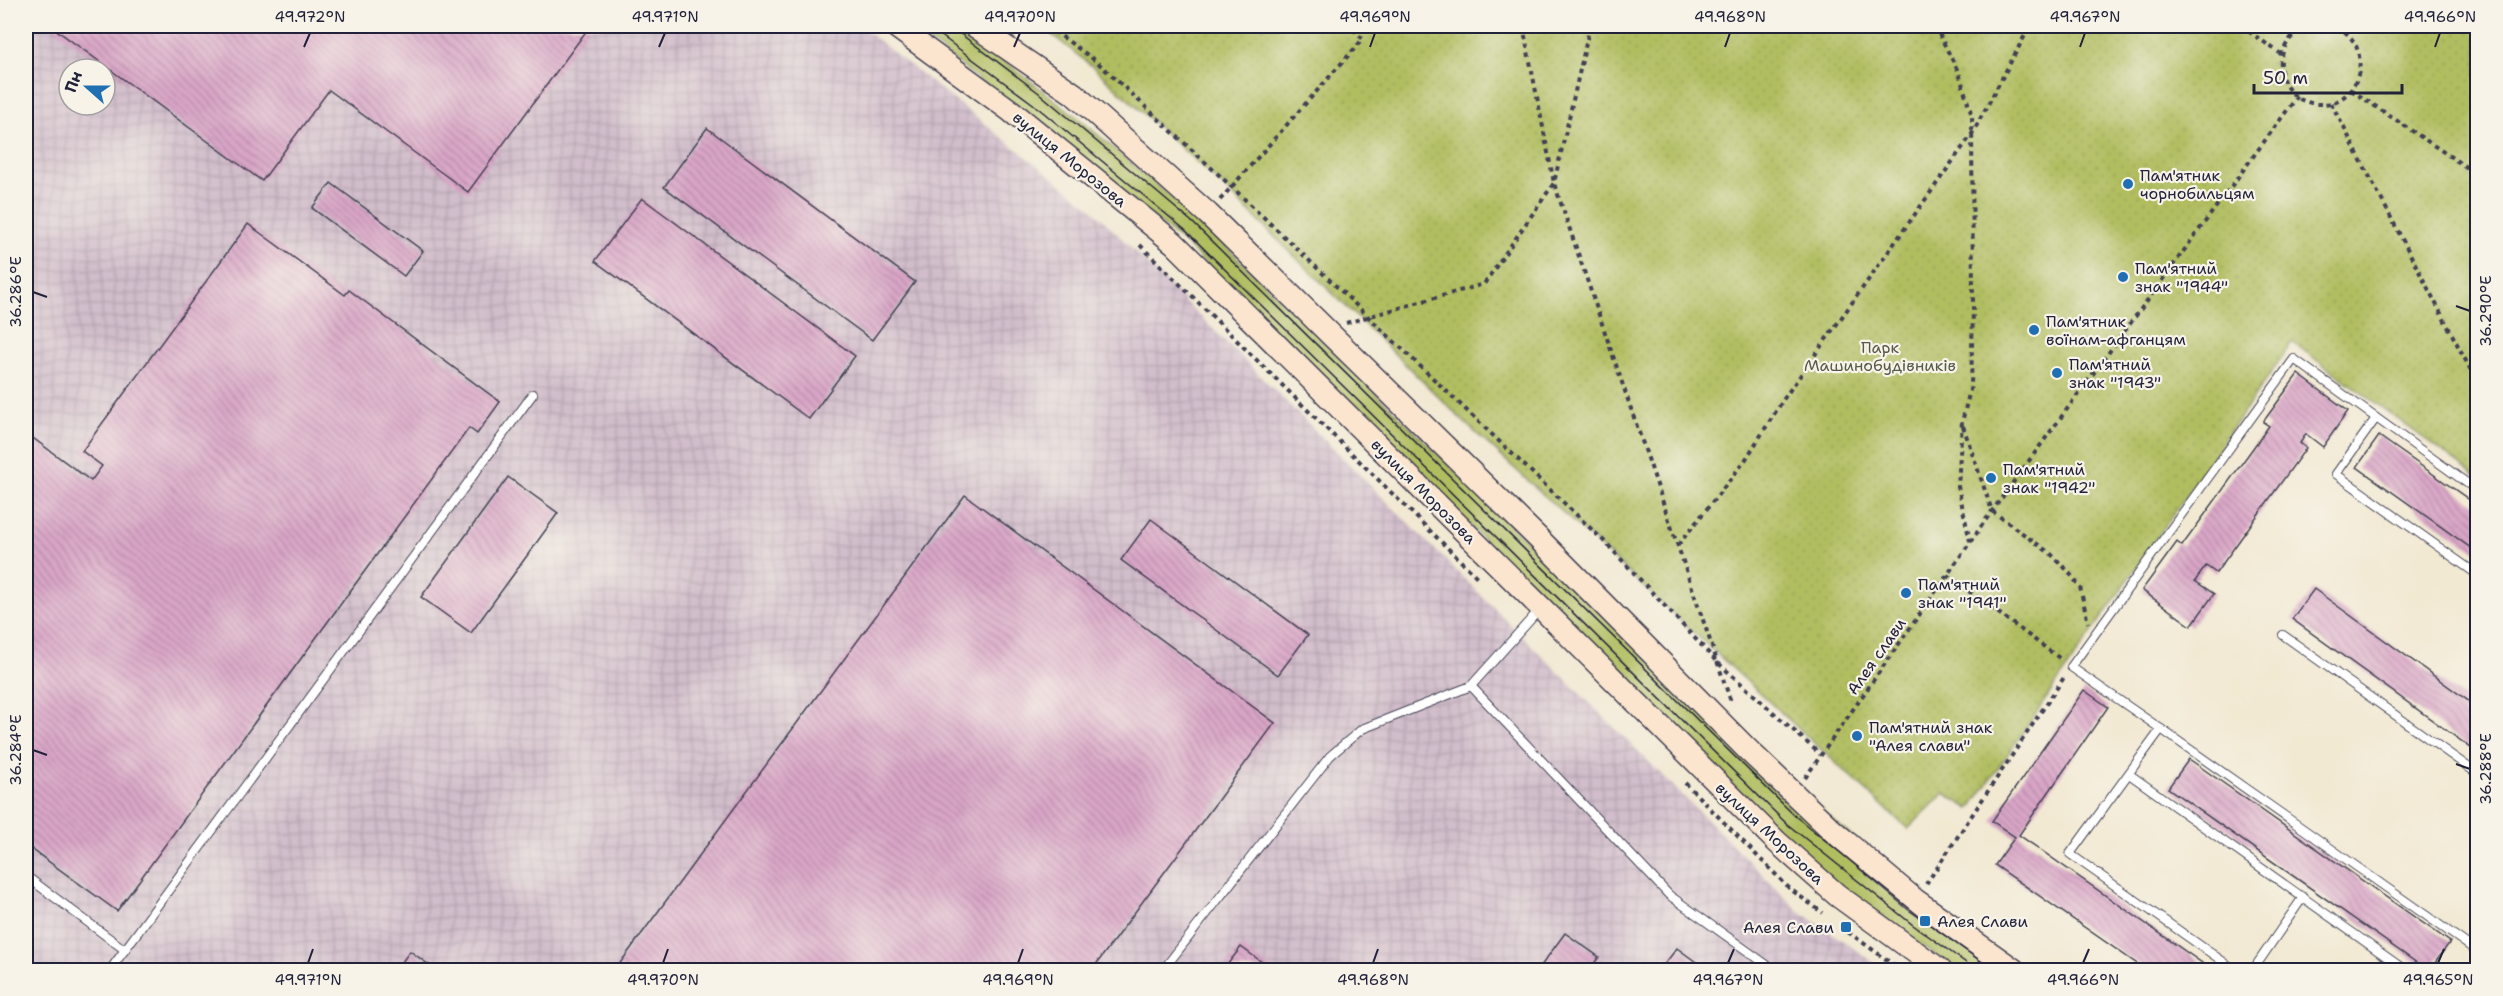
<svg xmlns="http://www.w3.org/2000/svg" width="2503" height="996" viewBox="0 0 2503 996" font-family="'Shantell Sans',sans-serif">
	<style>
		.industrial { fill: url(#industrial-grid); fill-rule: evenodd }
		.grass { fill: #b1be61; stroke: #6a704e; stroke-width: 1.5 }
		.park { fill: url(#park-dots); stroke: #6a704e; stroke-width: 1.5 }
		.building { fill: url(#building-back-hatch) }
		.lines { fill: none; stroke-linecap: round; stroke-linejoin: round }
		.lane-casing { stroke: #414052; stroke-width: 10 }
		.secondary-casing { stroke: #414052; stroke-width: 25 }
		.path { stroke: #414052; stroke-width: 4; stroke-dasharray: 4.5 4.5; stroke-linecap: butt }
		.lane { stroke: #fff; stroke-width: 8 }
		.secondary { stroke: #fbe5cf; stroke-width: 22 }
		.tram { stroke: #22223b; stroke-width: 1.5 }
		.ticks { fill: none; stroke: #22223b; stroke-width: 2 }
		.poi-dot { fill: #1f6fb2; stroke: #f7f3e8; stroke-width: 2 }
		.labels { text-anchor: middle; stroke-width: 4.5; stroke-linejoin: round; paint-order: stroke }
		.street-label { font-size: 16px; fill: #22223b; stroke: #f7f3e8 }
		.poi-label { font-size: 16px; fill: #22223b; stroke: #f7f3e8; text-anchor: start }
		.park-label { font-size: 16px; fill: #545948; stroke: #f7f3e8 }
		.neatline { fill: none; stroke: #22223b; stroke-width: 2 }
		.ticks-label { font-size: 15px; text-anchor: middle; fill: #22223b }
	</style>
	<defs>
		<pattern id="industrial-grid" width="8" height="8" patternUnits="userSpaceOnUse" patternTransform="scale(1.5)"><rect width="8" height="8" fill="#d1bdcb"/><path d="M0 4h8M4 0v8" fill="none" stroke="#b3a2af"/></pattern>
		<pattern id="park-dots" width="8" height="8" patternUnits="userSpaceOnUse" patternTransform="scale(1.5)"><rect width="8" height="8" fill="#b1be61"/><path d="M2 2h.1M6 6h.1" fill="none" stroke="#98a355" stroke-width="1.8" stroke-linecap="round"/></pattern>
		<pattern id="building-back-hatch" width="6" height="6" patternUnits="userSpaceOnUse" patternTransform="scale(1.5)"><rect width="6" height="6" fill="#daa6c7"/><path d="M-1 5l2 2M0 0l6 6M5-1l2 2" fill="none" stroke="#b087a3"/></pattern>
	</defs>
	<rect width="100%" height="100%" fill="#f7f3e8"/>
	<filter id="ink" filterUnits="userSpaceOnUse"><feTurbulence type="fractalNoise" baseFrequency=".0167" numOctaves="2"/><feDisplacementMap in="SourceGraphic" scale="12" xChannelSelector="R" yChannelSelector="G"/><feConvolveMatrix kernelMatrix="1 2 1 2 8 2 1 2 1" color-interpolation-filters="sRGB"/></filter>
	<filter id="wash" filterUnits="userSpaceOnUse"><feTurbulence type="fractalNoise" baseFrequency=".008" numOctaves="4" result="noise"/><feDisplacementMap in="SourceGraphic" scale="24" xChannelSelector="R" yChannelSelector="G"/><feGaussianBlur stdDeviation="1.35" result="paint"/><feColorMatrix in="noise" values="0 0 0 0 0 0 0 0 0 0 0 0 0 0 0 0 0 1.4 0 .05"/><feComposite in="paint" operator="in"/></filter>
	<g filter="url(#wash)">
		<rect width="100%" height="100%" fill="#f2e9d3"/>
		<path class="industrial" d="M26 26H860L1089 206 1798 910 1885 970H26ZM69 69H105V105H69Z"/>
		<path class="grass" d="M911 26H959L1078 118 1205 226 1636 648 2004 970H1956L1840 887 1782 835 1187 245Z"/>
		<path class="park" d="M1041 26H2477V477L2292 342 1970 809 1944 793 1908 829 1464 422 1226 189 1093 67Z"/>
		<g id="blocks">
			<g class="building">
				<path d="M51 26H590L468 192 329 90 262 181Z"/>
				<path d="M707 128 915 282 872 340 664 187Z"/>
				<path d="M331 183 423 251 404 276 312 208Z"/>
				<path d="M642 198 855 356 809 419 595 261Z"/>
				<path d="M248 224 345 295 349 290 500 402 477 434 469 428 117 911 26 845V433L91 481 102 466 82 451Z"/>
				<path d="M2298 374 2348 411 2323 447 2306 434 2300 443 2306 448 2216 573 2206 566 2195 581 2214 594 2191 626 2142 590 2177 542 2182 546 2269 426 2263 422Z"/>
				<path d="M2379 436 2478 506V553L2357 467Z"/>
				<path d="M508 477 558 513 471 633 421 597Z"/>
				<path d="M965 495 1275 723 1092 970H615Z"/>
				<path d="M1151 519 1308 635 1278 675 1121 560Z"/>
				<path d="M2314 589 2478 708V753L2292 619Z"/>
				<path d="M2084 690 2108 707 2019 835 2212 970H2146L1995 865 2015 837 1992 821Z"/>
				<path d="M2189 759 2450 942 2430 970H2427L2168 788Z"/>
				<path d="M1565 933 1599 957 1589 970H1538Z"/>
				<path d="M1241 947 1273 970H1223Z"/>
				<path d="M1677 948 1707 970H1660Z"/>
				<path d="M410 951 436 970H396Z"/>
			</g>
		</g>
	</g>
	<g filter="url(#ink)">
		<use href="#blocks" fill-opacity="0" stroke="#414052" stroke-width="1.5"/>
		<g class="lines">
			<g class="lane-casing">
				<g id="lane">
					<path d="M2376 418 2336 474 2478 575"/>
					<path d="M2283 635 2478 774"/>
					<path d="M1471 686 1540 609"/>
					<path d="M2161 729 2478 952"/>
					<path d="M2129 774 2405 970"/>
					<path d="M26 876 125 950"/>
					<path d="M110 970 533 394"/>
					<path d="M1163 970 1330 756 1362 729 1471 686 1669 895 1774 970"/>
					<path d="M2235 970 2070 854 2161 729 2071 667 2294 359 2478 491"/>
					<path d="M2253 970 2303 897"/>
				</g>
			</g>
			<g class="secondary-casing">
				<g id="secondary">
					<path d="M895 26 1011 111 1174 243 1777 842 1837 895 1940 970"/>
					<path d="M975 26 1074 94 1208 214 1538 538 1747 749 1833 831 1915 900 2014 970"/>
				</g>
			</g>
			<g class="path">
				<path d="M1047 26 1096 61 1232 187 1606 543 1717 662 1821 755"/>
				<path d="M1523 26 1554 183 1731 702"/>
				<path d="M1935 26 1959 73 1972 116 1973 310 1971 386 1962 422 1958 487 1970 541"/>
				<path d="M2241 26 2281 54"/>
				<path d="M2307 26C2268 44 2273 101 2318 104 2364 107 2376 40 2333 26"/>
				<path d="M2351 90 2478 175"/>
				<path d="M2331 103 2478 384"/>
				<path d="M1220 200 1363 39 1350 26"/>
				<path d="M1140 245 1477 577"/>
				<path d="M1346 323 1484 284 1554 183 1590 26"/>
				<path d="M1963 426 1992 511 2051 554 2067 570 2080 587 2088 623"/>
				<path d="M1678 545 1744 462 1785 397 1972 134 2030 26"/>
				<path d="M1947 575 2062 660"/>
				<path d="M1805 778 1992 511 2297 97"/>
				<path d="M1685 783 1790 889 1823 913"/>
				<path d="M1926 884 2065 676"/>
				<path d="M1848 932 1901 970"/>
			</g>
			<use href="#lane" class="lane"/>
			<use href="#secondary" class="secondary"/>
			<g class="tram">
				<path d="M928 26 1032 103 1184 229 1787 824 1913 925 1976 970"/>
				<path d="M950 26 1039 93 1191 221 1795 816 1925 921 1993 970"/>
			</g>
		</g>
	</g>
	<path class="ticks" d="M304 47 310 33M659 47 665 33M1014 47 1020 33M1370 47 1375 33M1725 47 1730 33M2080 47 2085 33M2435 47 2440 33M33 292 47 297M2456 306 2470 311M33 750 47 755M2456 764 2470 769M308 963 313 949M663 963 668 949M1018 963 1023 949M1373 963 1378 949M1728 963 1734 949M2083 963 2089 949M2438 963 2444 949"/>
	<g class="poi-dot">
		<circle cx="2128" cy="184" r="6"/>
		<circle cx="2123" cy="277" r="6"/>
		<circle cx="2034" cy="330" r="6"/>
		<circle cx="2057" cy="373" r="6"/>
		<circle cx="1991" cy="478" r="6"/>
		<circle cx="1906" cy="593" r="6"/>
		<circle cx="1857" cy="736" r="6"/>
		<rect x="1919" y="915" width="12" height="12" rx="3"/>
		<rect x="1840" y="921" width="12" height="12" rx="3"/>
	</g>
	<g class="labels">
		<g class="street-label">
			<text transform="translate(1070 159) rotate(39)" y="6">вулиця Морозова</text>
			<text transform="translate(1424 491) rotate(45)" y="6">вулиця Морозова</text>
			<text transform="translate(1876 656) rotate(-55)" y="6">Алея слави</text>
			<text transform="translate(1770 833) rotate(43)" y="6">вулиця Морозова</text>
		</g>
		<g class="poi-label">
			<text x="2140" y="181">Пам'ятник<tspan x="2140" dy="18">чорнобильцям</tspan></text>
			<text x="2135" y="274">Пам'ятний<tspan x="2135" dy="18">знак "1944"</tspan></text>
			<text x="2046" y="327">Пам'ятник<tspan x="2046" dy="18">воїнам-афганцям</tspan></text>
			<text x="2069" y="370">Пам'ятний<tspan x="2069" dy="18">знак "1943"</tspan></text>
			<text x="2003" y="475">Пам'ятний<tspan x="2003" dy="18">знак "1942"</tspan></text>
			<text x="1918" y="590">Пам'ятний<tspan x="1918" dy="18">знак "1941"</tspan></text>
			<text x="1869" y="733">Пам'ятний знак<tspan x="1869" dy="18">"Алея слави"</tspan></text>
			<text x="1937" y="927">Алея Слави</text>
			<text x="1834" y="933" text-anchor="end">Aлея Слави</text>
		</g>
		<g class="park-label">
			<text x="1880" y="353">Парк<tspan x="1880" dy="18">Машинобудівників</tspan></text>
		</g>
	</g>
	<rect width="2503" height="996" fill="none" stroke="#f7f3e8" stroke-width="66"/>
	<g transform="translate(87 87) rotate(291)"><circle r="28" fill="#f7f3e8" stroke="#a29fa3" stroke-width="1.5"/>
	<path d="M0-4.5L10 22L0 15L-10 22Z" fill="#1f6fb2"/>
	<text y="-9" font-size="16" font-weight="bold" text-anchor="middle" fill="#22223b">Пн</text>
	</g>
	<path d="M2254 84v9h148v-9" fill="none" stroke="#22223b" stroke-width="3"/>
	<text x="2263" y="84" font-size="18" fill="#22223b" stroke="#f7f3e8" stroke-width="4.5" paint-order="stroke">50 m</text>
	<rect x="33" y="33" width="2437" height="930" class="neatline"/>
	<g class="ticks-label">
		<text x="310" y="22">49.972°N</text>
		<text x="665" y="22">49.971°N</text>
		<text x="1020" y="22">49.970°N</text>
		<text x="1375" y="22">49.969°N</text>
		<text x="1730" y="22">49.968°N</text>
		<text x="2085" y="22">49.967°N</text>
		<text x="2440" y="22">49.966°N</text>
		<text transform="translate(16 292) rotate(-90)" y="5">36.286°E</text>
		<text transform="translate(2486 311) rotate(-90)" y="5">36.290°E</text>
		<text transform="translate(16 750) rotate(-90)" y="5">36.284°E</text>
		<text transform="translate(2486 769) rotate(-90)" y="5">36.288°E</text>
		<text x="308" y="985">49.971°N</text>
		<text x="663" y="985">49.970°N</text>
		<text x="1018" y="985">49.969°N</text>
		<text x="1373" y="985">49.968°N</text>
		<text x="1728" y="985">49.967°N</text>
		<text x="2083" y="985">49.966°N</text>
		<text x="2438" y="985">49.965°N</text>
	</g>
</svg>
